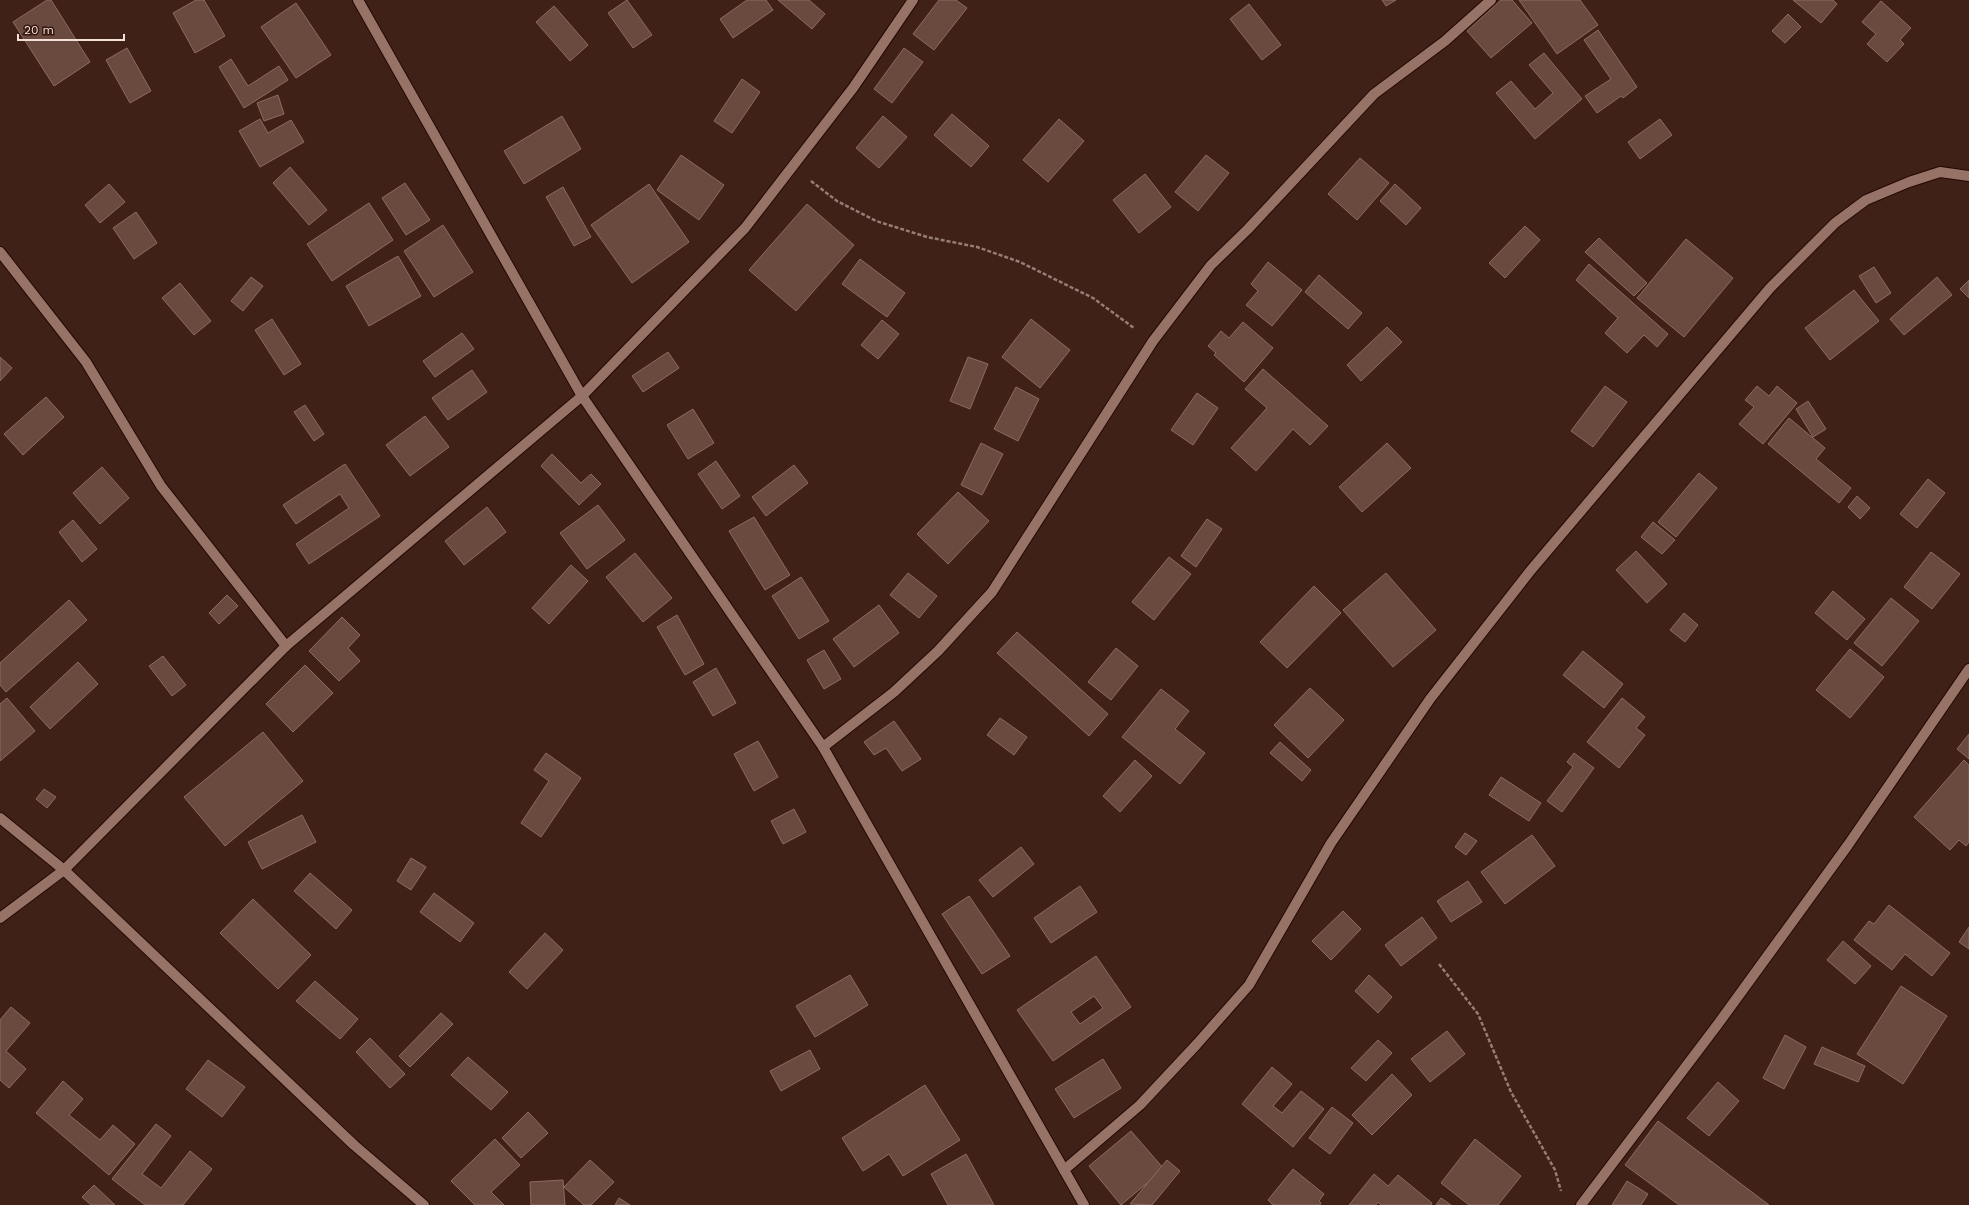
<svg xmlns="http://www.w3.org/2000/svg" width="1969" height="1205" viewBox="0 0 1969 1205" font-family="'Work Sans',sans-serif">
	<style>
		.building { fill: #6a493e; stroke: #8e6b5f; fill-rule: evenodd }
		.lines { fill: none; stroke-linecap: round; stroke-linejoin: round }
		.street-casing { stroke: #240903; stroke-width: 12 }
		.path { stroke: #967d75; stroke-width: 2.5; stroke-dasharray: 4 2; stroke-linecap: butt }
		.street { stroke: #967267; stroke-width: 10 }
	</style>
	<rect width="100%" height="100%" fill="#3f2118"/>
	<g class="building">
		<path d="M47 0H51L90 62 54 86 13 22Z"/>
		<path d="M196 0H204L225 36 195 53 173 13Z"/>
		<path d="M627 0 652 35 633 48 608 13Z"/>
		<path d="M747 0H766L773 10 733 38 720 19Z"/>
		<path d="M778 0H809L825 14 812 29Z"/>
		<path d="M939 0H956L967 8 934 50 913 34Z"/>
		<path d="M1382 0H1396L1386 6Z"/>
		<path d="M1501 0H1512L1532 23 1491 58 1467 31Z"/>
		<path d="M1519 0H1580L1598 25 1557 54Z"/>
		<path d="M1793 0H1833L1837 4 1821 23Z"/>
		<path d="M1881 1 1911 28 1900 40 1904 44 1887 62 1867 44 1876 34 1862 22Z"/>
		<path d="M296 3 331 55 296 78 261 27Z"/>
		<path d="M1249 4 1281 45 1262 60 1230 19Z"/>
		<path d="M554 6 588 45 570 61 536 22Z"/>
		<path d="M1788 14 1801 27 1785 43 1772 31Z"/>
		<path d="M1598 30 1637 87 1623 98 1621 96 1597 113 1585 96 1611 79 1584 40Z"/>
		<path d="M127 48 151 91 130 103 106 60Z"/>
		<path d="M904 48 923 62 892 103 874 89Z"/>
		<path d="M1544 53 1582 99 1535 139 1496 93 1511 81 1535 109 1553 93 1529 65Z"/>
		<path d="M231 59 248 86 279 66 288 80 244 108 219 67Z"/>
		<path d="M742 79 760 92 732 133 714 121Z"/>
		<path d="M278 95 284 114 264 121 257 103Z"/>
		<path d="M952 114 989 146 971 167 934 135Z"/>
		<path d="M562 116 581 149 524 184 504 151Z"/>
		<path d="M883 116 907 137 879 168 856 148Z"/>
		<path d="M260 119 268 133 291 120 304 142 260 167 239 131Z"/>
		<path d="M1059 119 1084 141 1048 182 1023 160Z"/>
		<path d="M1660 119 1672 135 1640 159 1628 142Z"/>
		<path d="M681 155 724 185 699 220 657 190Z"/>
		<path d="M1206 155 1229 173 1198 211 1175 192Z"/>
		<path d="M1360 158 1389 183 1357 220 1328 194Z"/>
		<path d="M290 167 327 210 309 225 273 183Z"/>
		<path d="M1145 174 1171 207 1139 233 1113 200Z"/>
		<path d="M405 183 430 220 406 235 382 198Z"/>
		<path d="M109 184 125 202 100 223 85 205Z"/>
		<path d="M649 184 689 242 632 283 591 225Z"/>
		<path d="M1395 184 1421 208 1406 225 1380 201Z"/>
		<path d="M563 187 591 237 574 246 546 197Z"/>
		<path d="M369 203 393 240 332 281 307 244Z"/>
		<path d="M807 204 854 245 796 311 749 270Z"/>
		<path d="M136 212 157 243 134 259 113 228Z"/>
		<path d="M443 225 473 272 434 297 404 251Z"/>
		<path d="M1525 226 1540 240 1505 278 1489 263Z"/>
		<path d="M1599 238 1647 283 1634 296 1585 252Z"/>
		<path d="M1686 239 1733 278 1684 337 1637 298Z"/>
		<path d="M398 256 421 296 369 326 346 286Z"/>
		<path d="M860 259 905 293 887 317 842 284Z"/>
		<path d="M1268 262 1302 290 1272 326 1246 305 1258 291 1251 284Z"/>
		<path d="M1589 264 1668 334 1657 347 1644 335 1627 353 1605 333 1618 318 1576 280Z"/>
		<path d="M1874 267 1891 293 1876 303 1859 276Z"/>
		<path d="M1319 275 1362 313 1348 329 1305 292Z"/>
		<path d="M251 277 263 286 243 311 231 301Z"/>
		<path d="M1937 277 1952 295 1904 335 1890 319Z"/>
		<path d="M1969 280V298L1960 289Z"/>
		<path d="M180 283 211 321 194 335 162 298Z"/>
		<path d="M1854 290 1879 321 1830 360 1805 328Z"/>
		<path d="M272 319 301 364 284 375 255 330Z"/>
		<path d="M1031 319 1070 350 1040 388 1002 357Z"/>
		<path d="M882 320 899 334 878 359 861 345Z"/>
		<path d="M1243 322 1273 348 1244 382 1214 355 1216 353 1208 346 1221 331 1229 338Z"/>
		<path d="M1387 327 1402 342 1361 381 1347 365Z"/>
		<path d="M462 333 474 349 435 377 423 361Z"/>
		<path d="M668 352 679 368 643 392 632 376Z"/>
		<path d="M0 357 12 368 0 381Z"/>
		<path d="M968 357 988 364 970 409 950 401Z"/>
		<path d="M1263 369 1328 426 1310 445 1293 429 1256 471 1231 448 1267 408 1245 389Z"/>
		<path d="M472 370 487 392 448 420 432 398Z"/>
		<path d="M1605 386 1627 402 1593 447 1571 431Z"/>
		<path d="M1757 386 1769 396 1777 386 1797 403 1763 444 1739 424 1754 407 1745 400Z"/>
		<path d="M1016 387 1039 399 1018 441 994 429Z"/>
		<path d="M1197 393 1218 408 1193 445 1171 430Z"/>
		<path d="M46 397 64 417 23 455 4 434Z"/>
		<path d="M1808 401 1826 429 1813 437 1796 409Z"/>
		<path d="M305 405 324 434 314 441 294 412Z"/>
		<path d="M693 409 714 443 688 459 667 425Z"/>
		<path d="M425 416 449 447 410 476 386 445Z"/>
		<path d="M1789 418 1825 448 1816 459 1851 488 1839 503 1768 444Z"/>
		<path d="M981 443 1003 454 982 495 961 485Z"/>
		<path d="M1387 443 1411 468 1362 512 1339 487Z"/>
		<path d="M552 454 581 483 591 474 601 484 579 505 541 466Z"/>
		<path d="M716 461 740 496 722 509 698 474Z"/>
		<path d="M345 464 380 516 309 564 296 544 349 508 340 494 296 524 283 505Z"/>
		<path d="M794 465 808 483 766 516 752 497Z"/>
		<path d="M102 467 129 498 100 524 73 493Z"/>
		<path d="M1699 473 1717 488 1676 537 1658 522Z"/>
		<path d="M1928 479 1945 493 1917 528 1900 514Z"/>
		<path d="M958 492 989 521 948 564 917 534Z"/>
		<path d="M1857 496 1870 508 1860 519 1848 507Z"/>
		<path d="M598 505 625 540 587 569 560 533Z"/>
		<path d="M487 507 506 532 464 565 445 541Z"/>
		<path d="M754 517 790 575 765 590 729 531Z"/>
		<path d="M1207 519 1222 529 1196 567 1181 556Z"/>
		<path d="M73 520 97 549 82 562 59 532Z"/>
		<path d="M1653 522 1675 540 1662 554 1641 537Z"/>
		<path d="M1636 551 1667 584 1647 603 1616 570Z"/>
		<path d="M1931 552 1960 574 1932 609 1904 587Z"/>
		<path d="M635 553 672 598 643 622 606 577Z"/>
		<path d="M1169 557 1191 574 1154 620 1132 602Z"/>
		<path d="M571 565 588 581 549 624 532 608Z"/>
		<path d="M908 573 937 596 919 618 890 595Z"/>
		<path d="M1386 573 1436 630 1393 667 1343 610Z"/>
		<path d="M801 577 829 621 799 639 772 596Z"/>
		<path d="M1314 586 1341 613 1287 668 1260 642Z"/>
		<path d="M1833 591 1865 619 1847 640 1815 613Z"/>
		<path d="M227 595 238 606 219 624 209 613Z"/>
		<path d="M1891 598 1919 621 1882 666 1854 643Z"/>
		<path d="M69 600 87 620 6 692 0 685V663Z"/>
		<path d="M879 605 899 633 854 667 833 639Z"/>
		<path d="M1684 613 1698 625 1685 642 1670 630Z"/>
		<path d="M677 615 704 664 685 675 657 627Z"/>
		<path d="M342 617 360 635 348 648 360 661 339 681 309 651Z"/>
		<path d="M1017 632 1108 714 1089 736 997 653Z"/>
		<path d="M1116 648 1138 666 1111 700 1088 682Z"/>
		<path d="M1850 649 1884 677 1850 718 1816 690Z"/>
		<path d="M824 650 841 679 824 689 807 660Z"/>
		<path d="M1583 651 1623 684 1604 708 1563 675Z"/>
		<path d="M163 656 186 685 172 696 149 666Z"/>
		<path d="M78 662 98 684 50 729 30 707Z"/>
		<path d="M305 665 333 693 293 732 266 704Z"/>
		<path d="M716 668 736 703 713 716 693 682Z"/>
		<path d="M1310 688 1344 720 1308 758 1274 725Z"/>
		<path d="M1161 689 1189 711 1175 729 1205 753 1180 784 1122 737Z"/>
		<path d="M7 698 35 731 0 761V704Z"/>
		<path d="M1622 698 1645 717 1636 728 1645 735 1619 768 1587 742Z"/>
		<path d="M1000 718 1027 737 1014 755 987 735Z"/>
		<path d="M894 721 921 759 902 771 886 748 874 755 864 742Z"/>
		<path d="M263 732 303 781 225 846 184 797Z"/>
		<path d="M1969 734V759L1957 749Z"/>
		<path d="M758 741 778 777 754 791 734 754Z"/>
		<path d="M1280 742 1311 770 1302 781 1270 753Z"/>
		<path d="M546 753 581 778 541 837 521 823 549 781 534 770Z"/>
		<path d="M1574 753 1594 768 1562 812 1547 801 1573 767 1567 762Z"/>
		<path d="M1135 760 1152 776 1120 812 1103 796Z"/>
		<path d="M1964 760 1969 765V842L1966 846 1959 840 1950 850 1914 817Z"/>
		<path d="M1501 777 1541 803 1529 821 1489 795Z"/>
		<path d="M44 789 56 797 47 808 36 799Z"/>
		<path d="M794 809 806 832 783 844 771 821Z"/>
		<path d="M302 815 316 842 262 869 248 842Z"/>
		<path d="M1465 833 1477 841 1466 855 1455 847Z"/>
		<path d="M1532 835 1555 866 1505 904 1481 872Z"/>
		<path d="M1021 847 1034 864 993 897 979 880Z"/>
		<path d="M411 858 426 867 411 890 397 881Z"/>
		<path d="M310 873 352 910 336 929 294 891Z"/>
		<path d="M1468 881 1482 902 1451 922 1437 901Z"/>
		<path d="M1080 886 1097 912 1051 943 1034 918Z"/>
		<path d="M434 893 474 923 460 942 420 912Z"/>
		<path d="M969 896 1010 956 982 974 942 914Z"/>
		<path d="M253 899 311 955 278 989 220 933Z"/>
		<path d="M1889 905 1950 953 1932 976 1905 954 1892 970 1854 940 1869 921 1874 924Z"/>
		<path d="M1343 911 1361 929 1331 960 1312 941Z"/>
		<path d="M1422 917 1437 938 1401 966 1385 945Z"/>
		<path d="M1969 927V949L1959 942Z"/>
		<path d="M545 933 563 950 527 989 509 972Z"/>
		<path d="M1843 941 1871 966 1855 984 1827 960Z"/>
		<path d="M1096 956 1131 1007 1053 1061 1017 1010ZM1094 996 1103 1008 1080 1024 1071 1012Z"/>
		<path d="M850 975 868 1005 815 1037 796 1006Z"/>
		<path d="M1369 975 1392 997 1378 1013 1355 991Z"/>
		<path d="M315 981 358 1019 340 1039 296 1001Z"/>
		<path d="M1901 986 1947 1016 1903 1084 1857 1054Z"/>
		<path d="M11 1007 30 1023 6 1051 26 1069 9 1088 0 1080V1020Z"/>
		<path d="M441 1013 453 1024 410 1067 399 1056Z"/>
		<path d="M1447 1031 1465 1054 1430 1082 1411 1059Z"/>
		<path d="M1785 1035 1806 1047 1784 1089 1763 1078Z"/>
		<path d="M370 1038 405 1074 390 1088 356 1052Z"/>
		<path d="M1378 1040 1392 1053 1366 1081 1351 1068Z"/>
		<path d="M1822 1047 1865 1066 1858 1082 1814 1064Z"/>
		<path d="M810 1050 820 1069 781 1091 770 1071Z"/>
		<path d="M468 1057 508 1092 491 1110 451 1075Z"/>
		<path d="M1103 1059 1121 1088 1074 1118 1055 1089Z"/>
		<path d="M208 1060 245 1087 222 1117 186 1089Z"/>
		<path d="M1272 1067 1292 1084 1273 1106 1282 1113 1301 1091 1324 1109 1293 1147 1242 1104Z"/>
		<path d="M1392 1074 1412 1095 1372 1135 1352 1115Z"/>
		<path d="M63 1081 83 1099 69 1115 100 1140 113 1125 135 1144 109 1175 36 1113Z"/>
		<path d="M1718 1082 1739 1101 1709 1136 1687 1118Z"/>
		<path d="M925 1085 960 1140 903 1176 889 1154 863 1171 842 1138Z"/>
		<path d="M1332 1107 1353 1123 1330 1154 1309 1138Z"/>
		<path d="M528 1112 548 1133 521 1158 502 1138Z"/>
		<path d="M1658 1121 1769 1205H1679L1625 1165Z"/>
		<path d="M156 1124 171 1136 142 1174 161 1188 190 1151 212 1169 183 1205H145L112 1179Z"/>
		<path d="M1131 1131 1164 1169 1121 1205 1089 1166Z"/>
		<path d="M495 1139 520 1165 491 1192 504 1205H475L451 1181Z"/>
		<path d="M1475 1139 1521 1176 1498 1205H1469L1441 1183Z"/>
		<path d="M966 1154 994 1205H948L931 1174Z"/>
		<path d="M590 1160 614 1182 591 1205H584L564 1187Z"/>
		<path d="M1167 1160 1180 1171 1152 1205 1130 1204Z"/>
		<path d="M1293 1169 1324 1194 1319 1201 1321 1203 1320 1205H1273L1268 1200Z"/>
		<path d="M1374 1174 1388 1186 1398 1175 1432 1203 1431 1205H1381L1378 1202 1376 1205H1349Z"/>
		<path d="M563 1180 565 1205H531L530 1182Z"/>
		<path d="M1627 1181 1648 1194 1641 1205H1612Z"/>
		<path d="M94 1185 115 1205H91L82 1197Z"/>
		<path d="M619 1198 630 1205H615Z"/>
		<path d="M1441 1198 1451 1205H1436Z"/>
	</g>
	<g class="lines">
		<g class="street-casing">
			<g id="street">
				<path d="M358 0 582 396 823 747 1084 1205"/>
				<path d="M0 252 86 362 161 486 286 646"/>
				<path d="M823 747 894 692 938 651 992 592 1153 341 1211 265 1248 229 1374 94 1445 41 1491 0"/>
				<path d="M0 818 64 870 354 1145 424 1205"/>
				<path d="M0 918 64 870 286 646 582 396 745 228 853 88 913 0"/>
				<path d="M1064 1170 1140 1105 1197 1044 1249 985 1331 843 1430 699 1531 570 1770 288 1835 223 1866 200 1909 182 1940 172 1969 176"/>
				<path d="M1581 1205 1718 1024 1848 845 1969 669"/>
			</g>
		</g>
		<g class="path">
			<path d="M811 181 837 201 876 221 927 237 977 247 1020 262 1093 298 1134 328"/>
			<path d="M1439 964 1478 1014 1511 1092 1555 1170 1561 1191"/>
		</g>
		<use href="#street" class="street"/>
	</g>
	<path d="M18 34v6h106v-6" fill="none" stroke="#f4e0d9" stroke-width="2"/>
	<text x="24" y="34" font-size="12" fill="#f4e0d9" stroke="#34170e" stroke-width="3" paint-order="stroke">20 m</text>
</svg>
